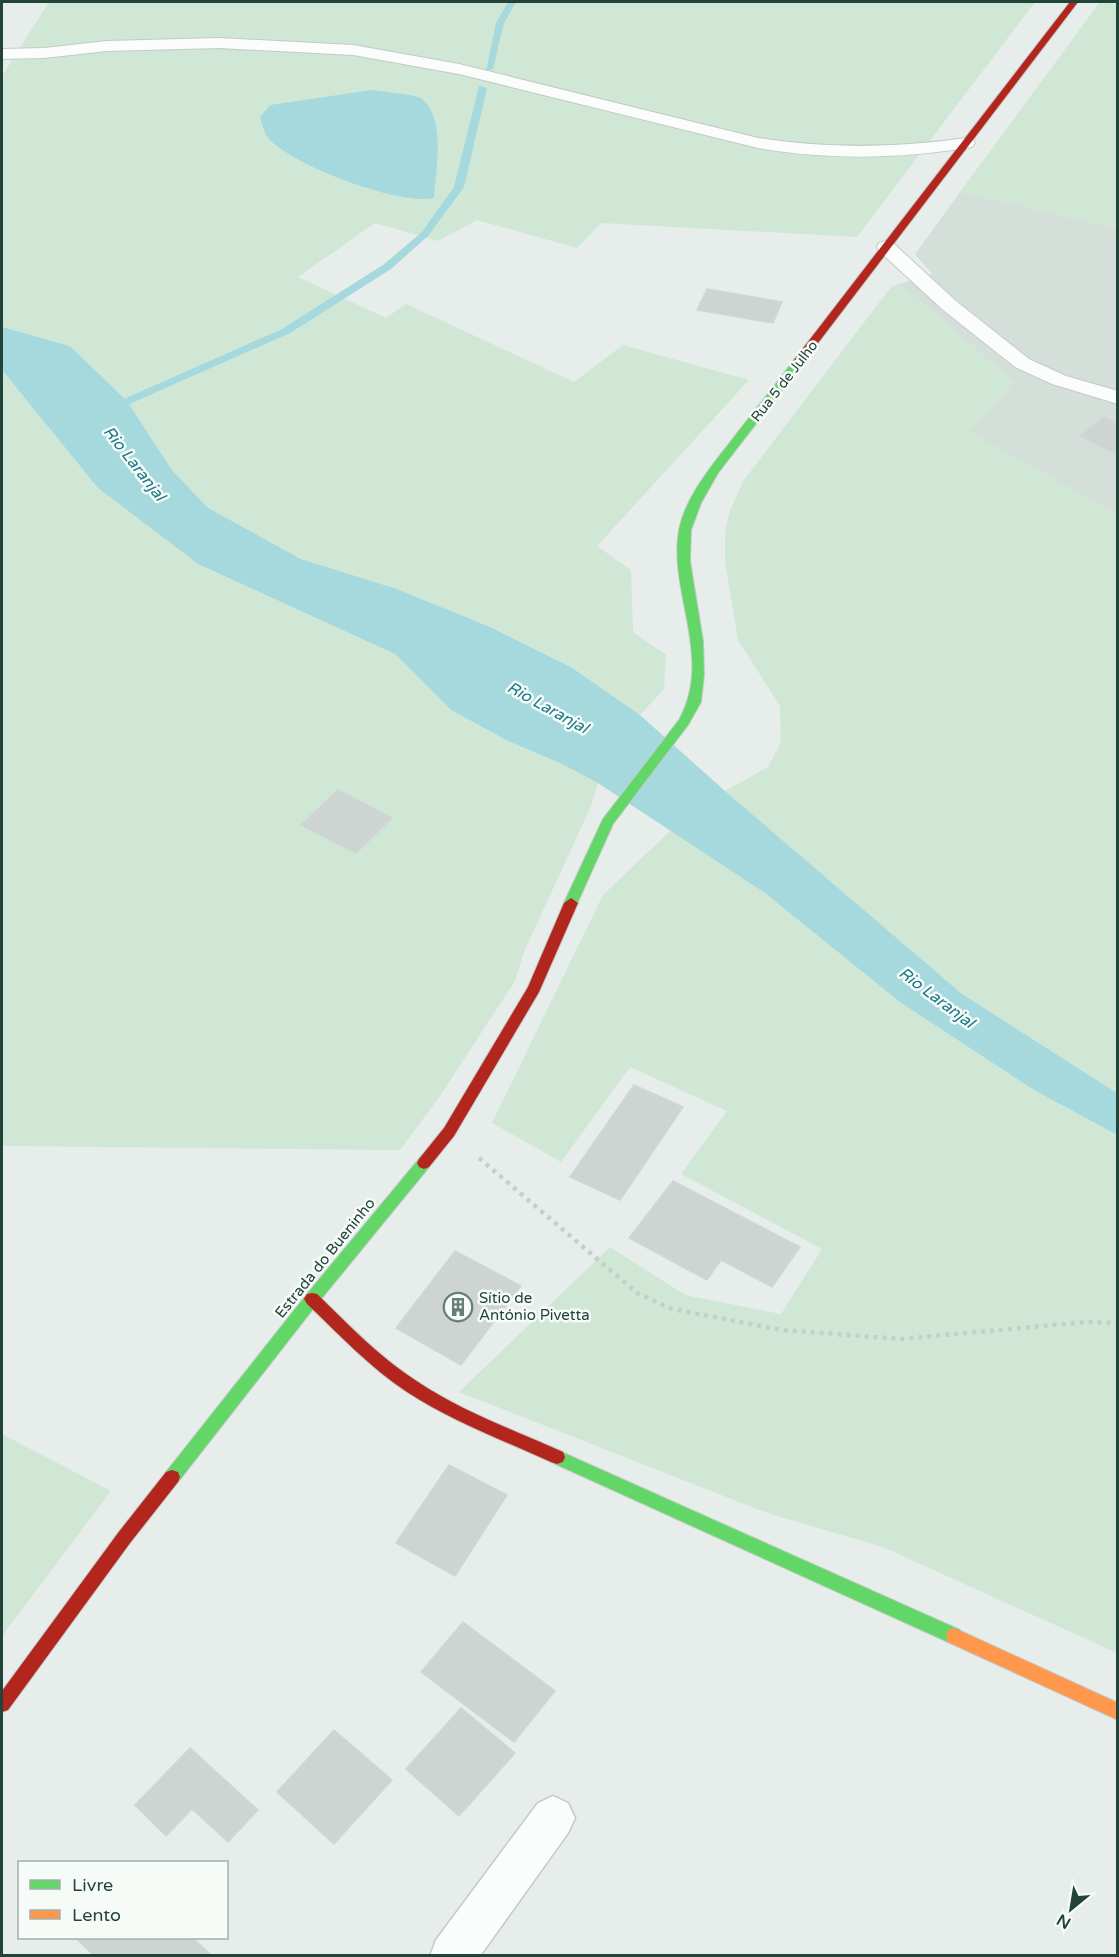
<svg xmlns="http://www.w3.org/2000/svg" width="1119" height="1957" viewBox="0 0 1119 1957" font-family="'Varela Round',sans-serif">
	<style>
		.built { fill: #d5dfda }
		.green { fill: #d0e7d5 }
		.water { fill: #a5d9dd }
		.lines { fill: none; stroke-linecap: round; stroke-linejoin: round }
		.stream { fill: #a5d9dd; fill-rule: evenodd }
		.building { fill: #ced4d2; stroke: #d0d6d3; stroke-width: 1.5 }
		.lane-casing { stroke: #c4cac7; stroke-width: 2 }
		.street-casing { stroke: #c4cac7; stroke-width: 3 }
		.fast-casing { stroke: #c2cbc7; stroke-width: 2 }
		.slow-casing { stroke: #c2cbc7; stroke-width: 2 }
		.jam-casing { stroke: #c2cbc7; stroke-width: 2 }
		.path { stroke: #c6cecb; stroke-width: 4.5; stroke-dasharray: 4 5; stroke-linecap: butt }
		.lane { fill: #fbfcfc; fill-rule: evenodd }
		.street { fill: #fbfcfc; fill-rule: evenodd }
		.fast { fill: #63d668; fill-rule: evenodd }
		.slow { fill: #ff974d; fill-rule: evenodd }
		.jam { fill: #b3261e; fill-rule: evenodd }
		.labels { text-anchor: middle; stroke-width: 5; stroke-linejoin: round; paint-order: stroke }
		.far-street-label { font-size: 14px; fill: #224338; stroke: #f6fbf8 }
		.street-label { font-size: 15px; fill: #224338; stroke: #f6fbf8 }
		.poi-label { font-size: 15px; fill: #224338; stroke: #f6fbf8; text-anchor: start }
		.water-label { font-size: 16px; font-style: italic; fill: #167a86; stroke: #f6fbf8 }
	</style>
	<rect width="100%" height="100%" fill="#e7edea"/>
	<path class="built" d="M960 192 1117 228V514L969 432 1014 382 899 284 932 274 915 254Z"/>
	<g class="green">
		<path d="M49 2H1035L857 237 601 223 577 248 477 220 438 241 375 223 298 277 386 318 406 304 574 382 623 345 749 380 597 546 631 570 633 632 666 655 664 689 640 715 571 667 490 627 397 589 301 559 208 508 172 470 127 401 70 346 2 327V76Z"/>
		<path d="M1100 2 1117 4V228L960 192Z"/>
		<path d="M899 284 1014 382 970 432 1117 514V1093L962 994 725 791 768 767 781 742 780 706 738 640 725 561V534L730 510 744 480 891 287Z"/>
		<path d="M2 370 98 488 198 564 395 654 451 710 508 741 560 763 598 783 591 806 524 952 515 981 440 1096 400 1150 2 1146Z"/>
		<path d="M671 830 765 893 1034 1090 1117 1135V1653L883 1547 770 1514 459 1392 610 1247 685 1295 781 1314 822 1249 681 1174 727 1111 630 1067 561 1162 492 1123 603 895Z"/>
		<path d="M2 1434 111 1491 2 1636Z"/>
	</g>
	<g class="water">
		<path d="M372 90C383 92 415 94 422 99 446 118 436 171 434 198 399 206 292 165 268 138 264 133 262 123 260 117L270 105Z"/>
		<path d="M2 327 70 346 127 401 172 470 208 508 301 559 397 589 490 627 571 667 640 715 725 791 962 994 1117 1093V1135L1034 1090 900 1002 765 893 598 783 560 763 508 741 451 710 395 654 198 564 98 488 2 370Z"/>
	</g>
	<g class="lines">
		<g class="stream">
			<path d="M508 2H516L504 23 493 69 486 71 496 23Z"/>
			<path d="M479 86 487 88 464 187 428 236 391 269 290 333 116 410H108V406L282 329 383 265 422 232 454 187Z"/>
		</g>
	</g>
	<g class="building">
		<path d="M707 289 782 302 773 323 697 310Z"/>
		<path d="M1104 417 1118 424V455L1080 436Z"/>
		<path d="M338 790 392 818 356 853 301 825Z"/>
		<path d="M634 1085 683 1107 620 1200 570 1177Z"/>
		<path d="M673 1181 800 1247 772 1287 721 1260 707 1280 629 1238Z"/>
		<path d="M455 1251 521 1286 461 1365 396 1328Z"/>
		<path d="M449 1465 507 1495 455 1576 396 1543Z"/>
		<path d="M463 1622 555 1691 514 1742 421 1672Z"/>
		<path d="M461 1708 515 1753 459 1816 406 1769Z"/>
		<path d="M334 1730 392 1780 334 1844 277 1792Z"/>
		<path d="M190 1748 258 1810 228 1842 192 1809 166 1836 135 1805Z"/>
		<path d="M76 1938H193L212 1956H94Z"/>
	</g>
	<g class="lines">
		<g class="lane-casing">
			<g id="lane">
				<path d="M219 38 353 45 459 64 758 138C829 149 895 148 966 138L972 139 975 143 972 147 966 148C895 159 829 160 758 148L459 74 353 55 219 48 107 51 44 58 2 59V49L44 48 107 41Z"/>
				<path d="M886 241 893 243 956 301 1029 359 1066 376 1118 391V404L1052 384 1015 367 942 309 879 251 877 247 879 243Z"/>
			</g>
		</g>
		<g class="street-casing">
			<path id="street" d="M553 1796 568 1803 575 1818 568 1833 480 1956H430L436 1940 538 1803Z"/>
		</g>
		<g class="fast-casing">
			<g id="fast">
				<path d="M798 359 803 362 802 364 718 473 701 503 691 530 690 561 703 641 704 675 701 702 688 725 613 824 576 906H566L564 903 603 819 679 720C714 657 668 592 679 530 686 494 716 461 738 432 757 408 776 384 794 360Z"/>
				<path d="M424 1157 429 1159 431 1163 429 1167 317 1304 178 1482 172 1484 166 1482 164 1477 166 1472 307 1294 419 1159Z"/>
				<path d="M557 1450 960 1630 962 1636 960 1642 954 1644 948 1642 551 1462 549 1457 551 1452Z"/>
			</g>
		</g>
		<g class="slow-casing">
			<path id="slow" d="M954 1628 1118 1703V1720L948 1642 946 1636 948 1630Z"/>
		</g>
		<g class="jam-casing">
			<g id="jam">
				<path d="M1070 2H1078L802 364H794V360Z"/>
				<path d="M571 898 578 903 539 992 454 1136 429 1167 424 1169 419 1167 417 1163 419 1159 444 1128 528 987 564 903Z"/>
				<path d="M312 1293 317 1294C349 1325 380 1358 418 1382 463 1412 514 1430 563 1452L565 1457 563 1462 557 1464 551 1462C503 1440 451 1421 407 1392 369 1367 339 1334 307 1304L304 1299 307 1294Z"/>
				<path d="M172 1470 178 1472 180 1477 178 1482 130 1543 8 1710 2 1712V1691L118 1533 166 1472Z"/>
			</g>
		</g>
		<path class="path" d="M479 1158 637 1293 672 1309 782 1330 901 1339 1086 1322 1118 1323"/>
		<use href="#lane" class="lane"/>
		<use href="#street" class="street"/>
		<use href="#fast" class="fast"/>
		<use href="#slow" class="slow"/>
		<use href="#jam" class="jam"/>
	</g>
	<defs>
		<g id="building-ring" transform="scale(1.5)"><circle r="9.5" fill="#f6fbf8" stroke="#677e76" stroke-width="1.5"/><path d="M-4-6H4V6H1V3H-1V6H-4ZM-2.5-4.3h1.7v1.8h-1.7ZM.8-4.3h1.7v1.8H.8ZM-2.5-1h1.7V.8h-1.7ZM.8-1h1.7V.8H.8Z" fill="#677e76"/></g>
	</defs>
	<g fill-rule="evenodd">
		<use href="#building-ring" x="458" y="1307"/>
	</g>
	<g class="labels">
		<g class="far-street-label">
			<text transform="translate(784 381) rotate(-52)" y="5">Rua 5 de Julho</text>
		</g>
		<g class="street-label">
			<text transform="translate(325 1258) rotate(-51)" y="5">Estrada do Bueninho</text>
		</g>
		<g class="poi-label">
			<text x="479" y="1303">Sítio de<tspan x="479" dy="17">António Pivetta</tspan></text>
		</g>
		<g class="water-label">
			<text transform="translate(135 463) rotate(52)" y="6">Rio Laranjal</text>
			<text transform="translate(548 707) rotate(29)" y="6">Rio Laranjal</text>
			<text transform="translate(937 997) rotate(37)" y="6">Rio Laranjal</text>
		</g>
	</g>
	<rect width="1119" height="1957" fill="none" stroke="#224338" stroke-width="6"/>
	<rect x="18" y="1861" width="210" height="78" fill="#f6fbf8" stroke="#a1b1ab" stroke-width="1.5"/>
	<rect x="30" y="1880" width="30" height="9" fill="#63d668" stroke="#a1b1ab" stroke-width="1.5"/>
	<text x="72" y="1891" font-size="18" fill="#224338">Livre</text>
	<rect x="30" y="1910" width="30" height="9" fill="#ff974d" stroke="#a1b1ab" stroke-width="1.5"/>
	<text x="72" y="1921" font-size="18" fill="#224338">Lento</text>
	<g transform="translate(1071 1909) rotate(210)" stroke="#f6fbf8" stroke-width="4.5" paint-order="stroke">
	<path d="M0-4.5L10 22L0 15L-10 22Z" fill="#224338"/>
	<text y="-9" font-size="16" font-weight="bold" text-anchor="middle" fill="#224338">N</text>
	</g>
</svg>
